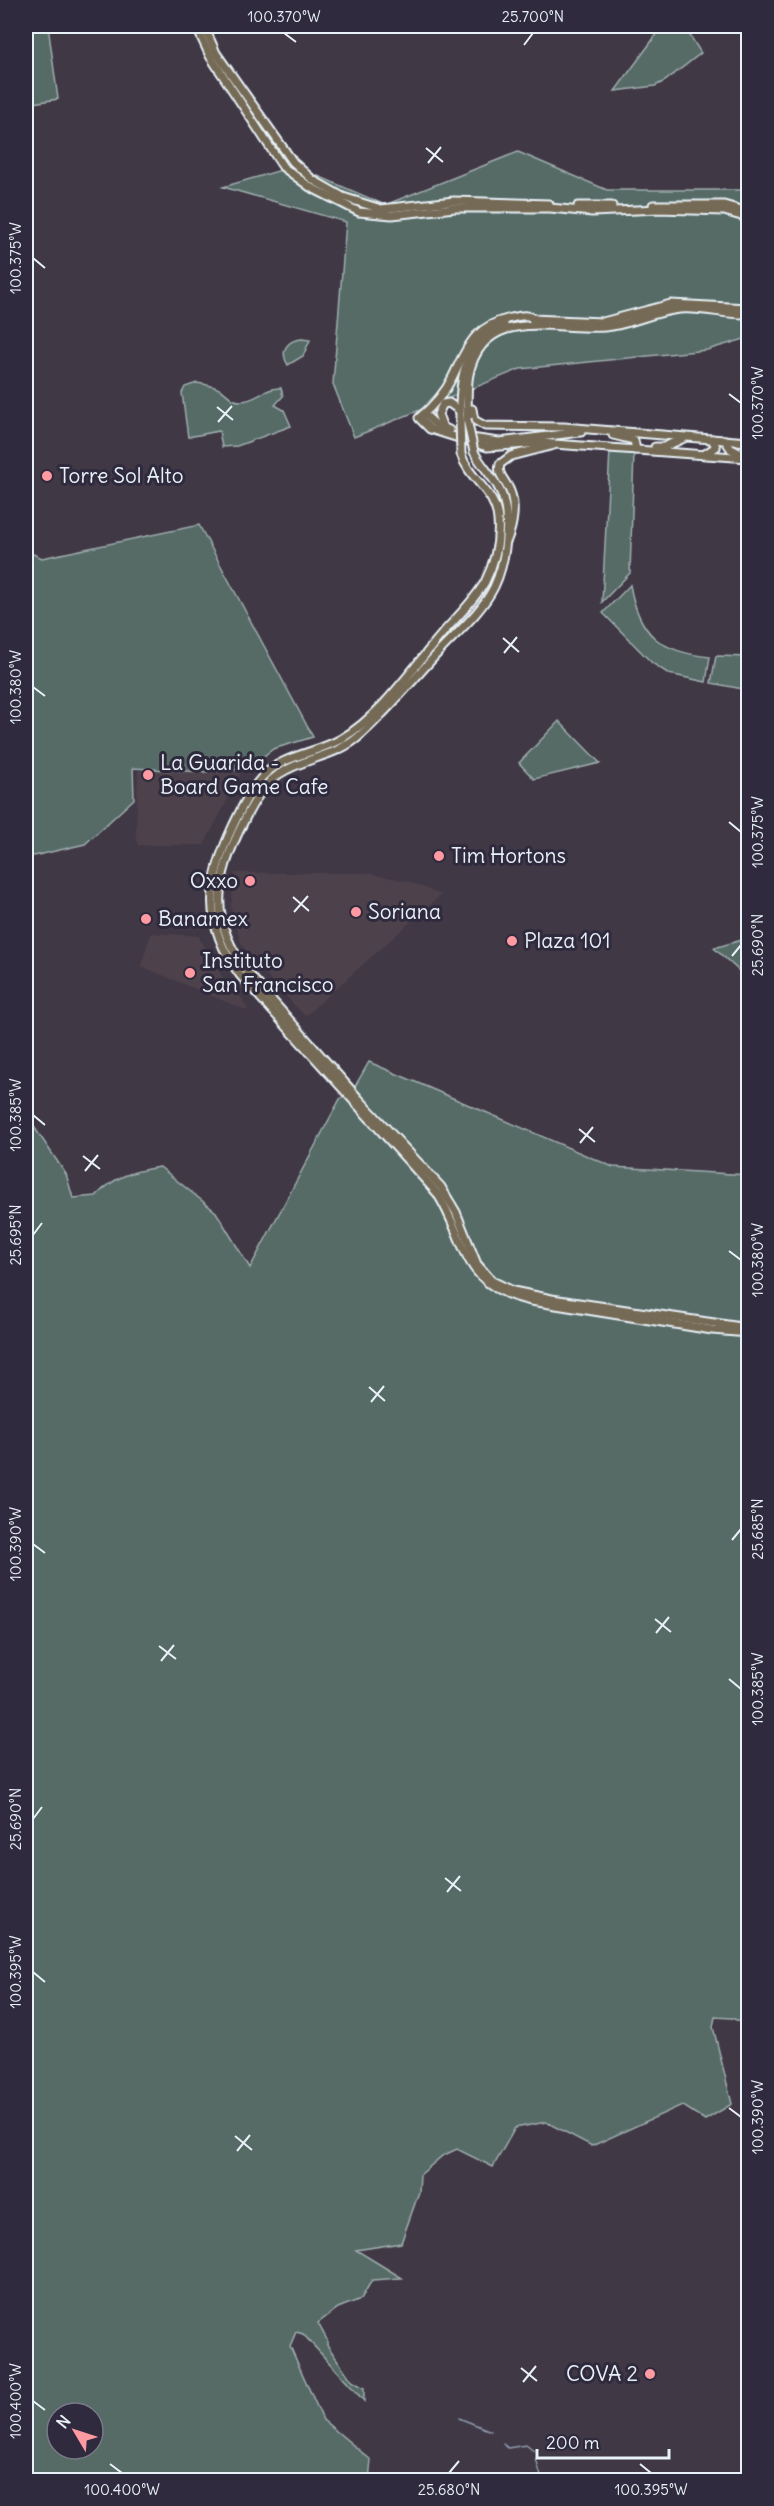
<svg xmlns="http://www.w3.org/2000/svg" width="774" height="2506" viewBox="0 0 774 2506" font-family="Delius,sans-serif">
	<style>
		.built { fill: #4e424c }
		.green { fill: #566b66; stroke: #9faeaf; stroke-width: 1.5; fill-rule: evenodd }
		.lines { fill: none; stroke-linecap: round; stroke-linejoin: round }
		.stream { stroke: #8c9cac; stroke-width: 1.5 }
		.major-casing { stroke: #e8f1f8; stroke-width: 11 }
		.major { stroke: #756a55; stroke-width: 7 }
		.major-bridge-casing { stroke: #e8f1f8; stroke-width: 11; stroke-linecap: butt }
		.major-bridge { stroke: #756a55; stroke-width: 7 }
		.ticks { fill: none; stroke: #e8f1f8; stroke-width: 2 }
		.poi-dot { fill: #ff9aa2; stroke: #2f2a3d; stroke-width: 2 }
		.labels { text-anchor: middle; stroke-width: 6; stroke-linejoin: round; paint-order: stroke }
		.poi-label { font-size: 21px; fill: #e8f1f8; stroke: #2f2a3d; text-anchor: start }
		.neatline { fill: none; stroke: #e8f1f8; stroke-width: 2 }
		.ticks-label { font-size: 15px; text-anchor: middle; fill: #e8f1f8 }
	</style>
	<rect width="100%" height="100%" fill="#413846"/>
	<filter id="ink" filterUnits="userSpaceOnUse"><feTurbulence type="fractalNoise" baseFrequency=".0167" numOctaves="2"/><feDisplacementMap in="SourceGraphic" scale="12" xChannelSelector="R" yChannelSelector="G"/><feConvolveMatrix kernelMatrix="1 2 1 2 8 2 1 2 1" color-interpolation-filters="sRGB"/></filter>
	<g filter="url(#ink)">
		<g class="built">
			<path d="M243 769 204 845H138L136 840 138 770 204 772Z"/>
			<path d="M235 873H367L410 882 441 895 305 1016 257 966 241 943 231 908Z"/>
			<path d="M151 933 198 936 225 981 243 1000 248 1011 141 966Z"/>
		</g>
		<g class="green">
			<path d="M26 26H48L58 99 26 104Z"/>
			<path d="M671 26H684L701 53 665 81 655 86 615 91 660 30Z"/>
			<path d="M518 152 607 190H748V338L707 350 520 369 354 437 333 384 346 222 223 187 295 166 385 205Z"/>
			<path d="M302 339 310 340 303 356 288 365C279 351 287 340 302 339Z"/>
			<path d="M197 383C205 384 214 386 221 390 229 394 230 401 241 401 257 401 265 387 281 388L283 396 275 405 284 410 291 426 237 446 222 447 219 431 188 437 182 393 185 387Z"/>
			<path d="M610 450 634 452 630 573 602 602Z"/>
			<path d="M199 525 313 737 273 749 251 766 243 769 204 772 133 768 134 799 85 844 34 856 26 854V551L42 558Z"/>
			<path d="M630 585C639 636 661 652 710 657L706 682 669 674 652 663 603 613Z"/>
			<path d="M716 656 748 657V690L711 683Z"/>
			<path d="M559 721 600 763 534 779 519 763Z"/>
			<path d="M748 938V979L714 948Z"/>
			<path d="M369 1062 613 1167 748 1175V2024L731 2018 715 2017 713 2027 732 2104 705 2120 682 2105 592 2146 546 2122 515 2128 493 2167 457 2149 442 2156 420 2175 419 2192 401 2243 356 2250 402 2278 372 2280 361 2299 338 2308 318 2323 327 2340V2345L352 2381 364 2388V2401L303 2334 296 2332 290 2346 323 2420 371 2460 369 2480H26V1115L66 1174 73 1198 96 1196C115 1176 133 1171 160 1167L216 1212 250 1268 340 1099 354 1088ZM57 2413H93V2449H57Z"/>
		</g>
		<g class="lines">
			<g class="stream">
				<path d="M459 2418 491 2431"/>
				<path d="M503 2444 508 2448 526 2445 535 2452"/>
				<path d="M536 2459 542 2480"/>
			</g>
			<g class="major-casing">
				<g id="major">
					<path d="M196 26 210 56 283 167 310 187 359 212 392 215 455 208H550L592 212 659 209 724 211 748 218"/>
					<path d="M204 26 216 53 293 162 313 180 343 197 381 209 454 201 549 204"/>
					<path d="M653 205H724L748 212"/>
					<path d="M578 206H612"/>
					<path d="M534 318C527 314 520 316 511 318 473 326 467 348 452 378 445 393 432 407 419 418L430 429 487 447 540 443 748 458"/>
					<path d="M532 319 603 322 671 304 748 308"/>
					<path d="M472 409 474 420 485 426 564 427 748 442"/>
					<path d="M424 414 435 424 449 430"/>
					<path d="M467 419C468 405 466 388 469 374 484 304 556 331 605 327 631 325 654 311 680 309 703 307 726 315 748 314"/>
					<path d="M460 420C459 383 463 340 504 324"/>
					<path d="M443 428 438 414 443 404 449 403 460 411"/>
					<path d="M613 435 634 440 636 450"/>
					<path d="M471 438 499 442 581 432"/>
					<path d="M725 440 731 449 743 455"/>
					<path d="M655 447H664L684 438"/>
					<path d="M474 452C483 469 500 483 504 502 510 527 505 564 494 587 481 613 455 634 435 656 410 683 385 714 357 738 334 757 303 758 279 774 263 785 252 804 244 821 215 878 207 919 248 973L359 1099 441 1187 456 1212 477 1264 492 1281 513 1291 552 1299 748 1328"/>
					<path d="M461 454C469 480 496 491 498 520 500 541 494 564 485 582 474 601 456 618 442 634 411 670 382 715 341 739 317 753 283 755 263 776 250 790 241 809 233 826 207 881 202 924 240 975L437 1193C469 1244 460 1286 531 1301L712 1330 748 1333"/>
					<path d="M705 454 716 447 712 439"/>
					<path d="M507 540C513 525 516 506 510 491 506 480 497 476 500 464L511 456 554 445"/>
				</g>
			</g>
			<use href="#major" class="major"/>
			<g class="major-bridge-casing">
				<g id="major-bridge">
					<path d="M467 419 474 452"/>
					<path d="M460 420 461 454"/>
				</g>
			</g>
			<use href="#major-bridge" class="major-bridge"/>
		</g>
	</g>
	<path class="ticks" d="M284 33 296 42M524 45 533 33M426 148 443 162M428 163 441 147M33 258 45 268M729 394 741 403M217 407 233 420M218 422 232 406M503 638 519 652M504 653 517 637M33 687 45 696M729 822 741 832M293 897 309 911M294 912 308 896M732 956 741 945M33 1115 45 1125M579 1129 595 1142M580 1143 593 1127M83 1156 100 1169M85 1171 98 1155M33 1235 42 1223M729 1251 741 1260M369 1387 385 1401M371 1402 384 1386M732 1540 741 1529M33 1544 45 1553M655 1619 671 1632M656 1633 669 1617M159 1646 176 1659M161 1661 174 1645M729 1679 741 1689M33 1819 42 1807M445 1878 461 1891M447 1892 460 1876M33 1972 45 1982M729 2108 741 2117M235 2136 252 2150M237 2151 250 2135M521 2368 537 2381M523 2382 536 2366M33 2401 45 2410M110 2464 122 2473M640 2464 651 2473M449 2473 459 2461"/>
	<g class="poi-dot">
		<circle cx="47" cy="476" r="6"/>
		<circle cx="148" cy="775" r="6"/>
		<circle cx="439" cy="856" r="6"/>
		<circle cx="250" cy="881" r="6"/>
		<circle cx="356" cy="912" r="6"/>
		<circle cx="146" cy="919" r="6"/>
		<circle cx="512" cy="941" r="6"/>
		<circle cx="190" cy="973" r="6"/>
		<circle cx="650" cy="2374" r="6"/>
	</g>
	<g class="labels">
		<g class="poi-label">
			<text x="59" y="483">Torre Sol Alto</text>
			<text x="160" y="770">La Guarida -<tspan x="160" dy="24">Board Game Cafe</tspan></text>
			<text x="451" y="863">Tim Hortons</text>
			<text x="238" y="888" text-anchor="end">Oxxo</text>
			<text x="368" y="919">Soriana</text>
			<text x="158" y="926">Banamex</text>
			<text x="524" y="948">Plaza 101</text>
			<text x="202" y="968">Instituto<tspan x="202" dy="24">San Francisco</tspan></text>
			<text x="638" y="2381" text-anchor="end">COVA 2</text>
		</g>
	</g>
	<rect width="774" height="2506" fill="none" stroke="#2f2a3d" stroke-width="66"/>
	<g transform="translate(75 2431) rotate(309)"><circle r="28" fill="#2f2a3d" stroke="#797a88" stroke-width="1.5"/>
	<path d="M0-4.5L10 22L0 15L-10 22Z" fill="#ff9aa2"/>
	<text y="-9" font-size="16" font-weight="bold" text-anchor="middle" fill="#e8f1f8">N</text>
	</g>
	<path d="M537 2449v9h132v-9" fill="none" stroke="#e8f1f8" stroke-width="3"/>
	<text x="546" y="2449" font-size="18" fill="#e8f1f8" stroke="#2f2a3d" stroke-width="4.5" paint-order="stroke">200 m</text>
	<rect x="33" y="33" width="708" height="2440" class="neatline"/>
	<g class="ticks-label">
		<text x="284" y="22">100.370°W</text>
		<text x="533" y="22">25.700°N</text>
		<text transform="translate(16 258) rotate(-90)" y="5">100.375°W</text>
		<text transform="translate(758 403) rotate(-90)" y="5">100.370°W</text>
		<text transform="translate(16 687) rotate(-90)" y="5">100.380°W</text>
		<text transform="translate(758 832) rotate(-90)" y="5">100.375°W</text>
		<text transform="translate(758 945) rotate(-90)" y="5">25.690°N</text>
		<text transform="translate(16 1115) rotate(-90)" y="5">100.385°W</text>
		<text transform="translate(16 1235) rotate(-90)" y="5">25.695°N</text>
		<text transform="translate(758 1260) rotate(-90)" y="5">100.380°W</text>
		<text transform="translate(758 1529) rotate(-90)" y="5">25.685°N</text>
		<text transform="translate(16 1544) rotate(-90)" y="5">100.390°W</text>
		<text transform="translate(758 1689) rotate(-90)" y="5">100.385°W</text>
		<text transform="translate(16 1819) rotate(-90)" y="5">25.690°N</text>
		<text transform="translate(16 1972) rotate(-90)" y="5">100.395°W</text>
		<text transform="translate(758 2117) rotate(-90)" y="5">100.390°W</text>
		<text transform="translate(16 2401) rotate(-90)" y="5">100.400°W</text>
		<text x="122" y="2495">100.400°W</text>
		<text x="449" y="2495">25.680°N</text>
		<text x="651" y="2495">100.395°W</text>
	</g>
</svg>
